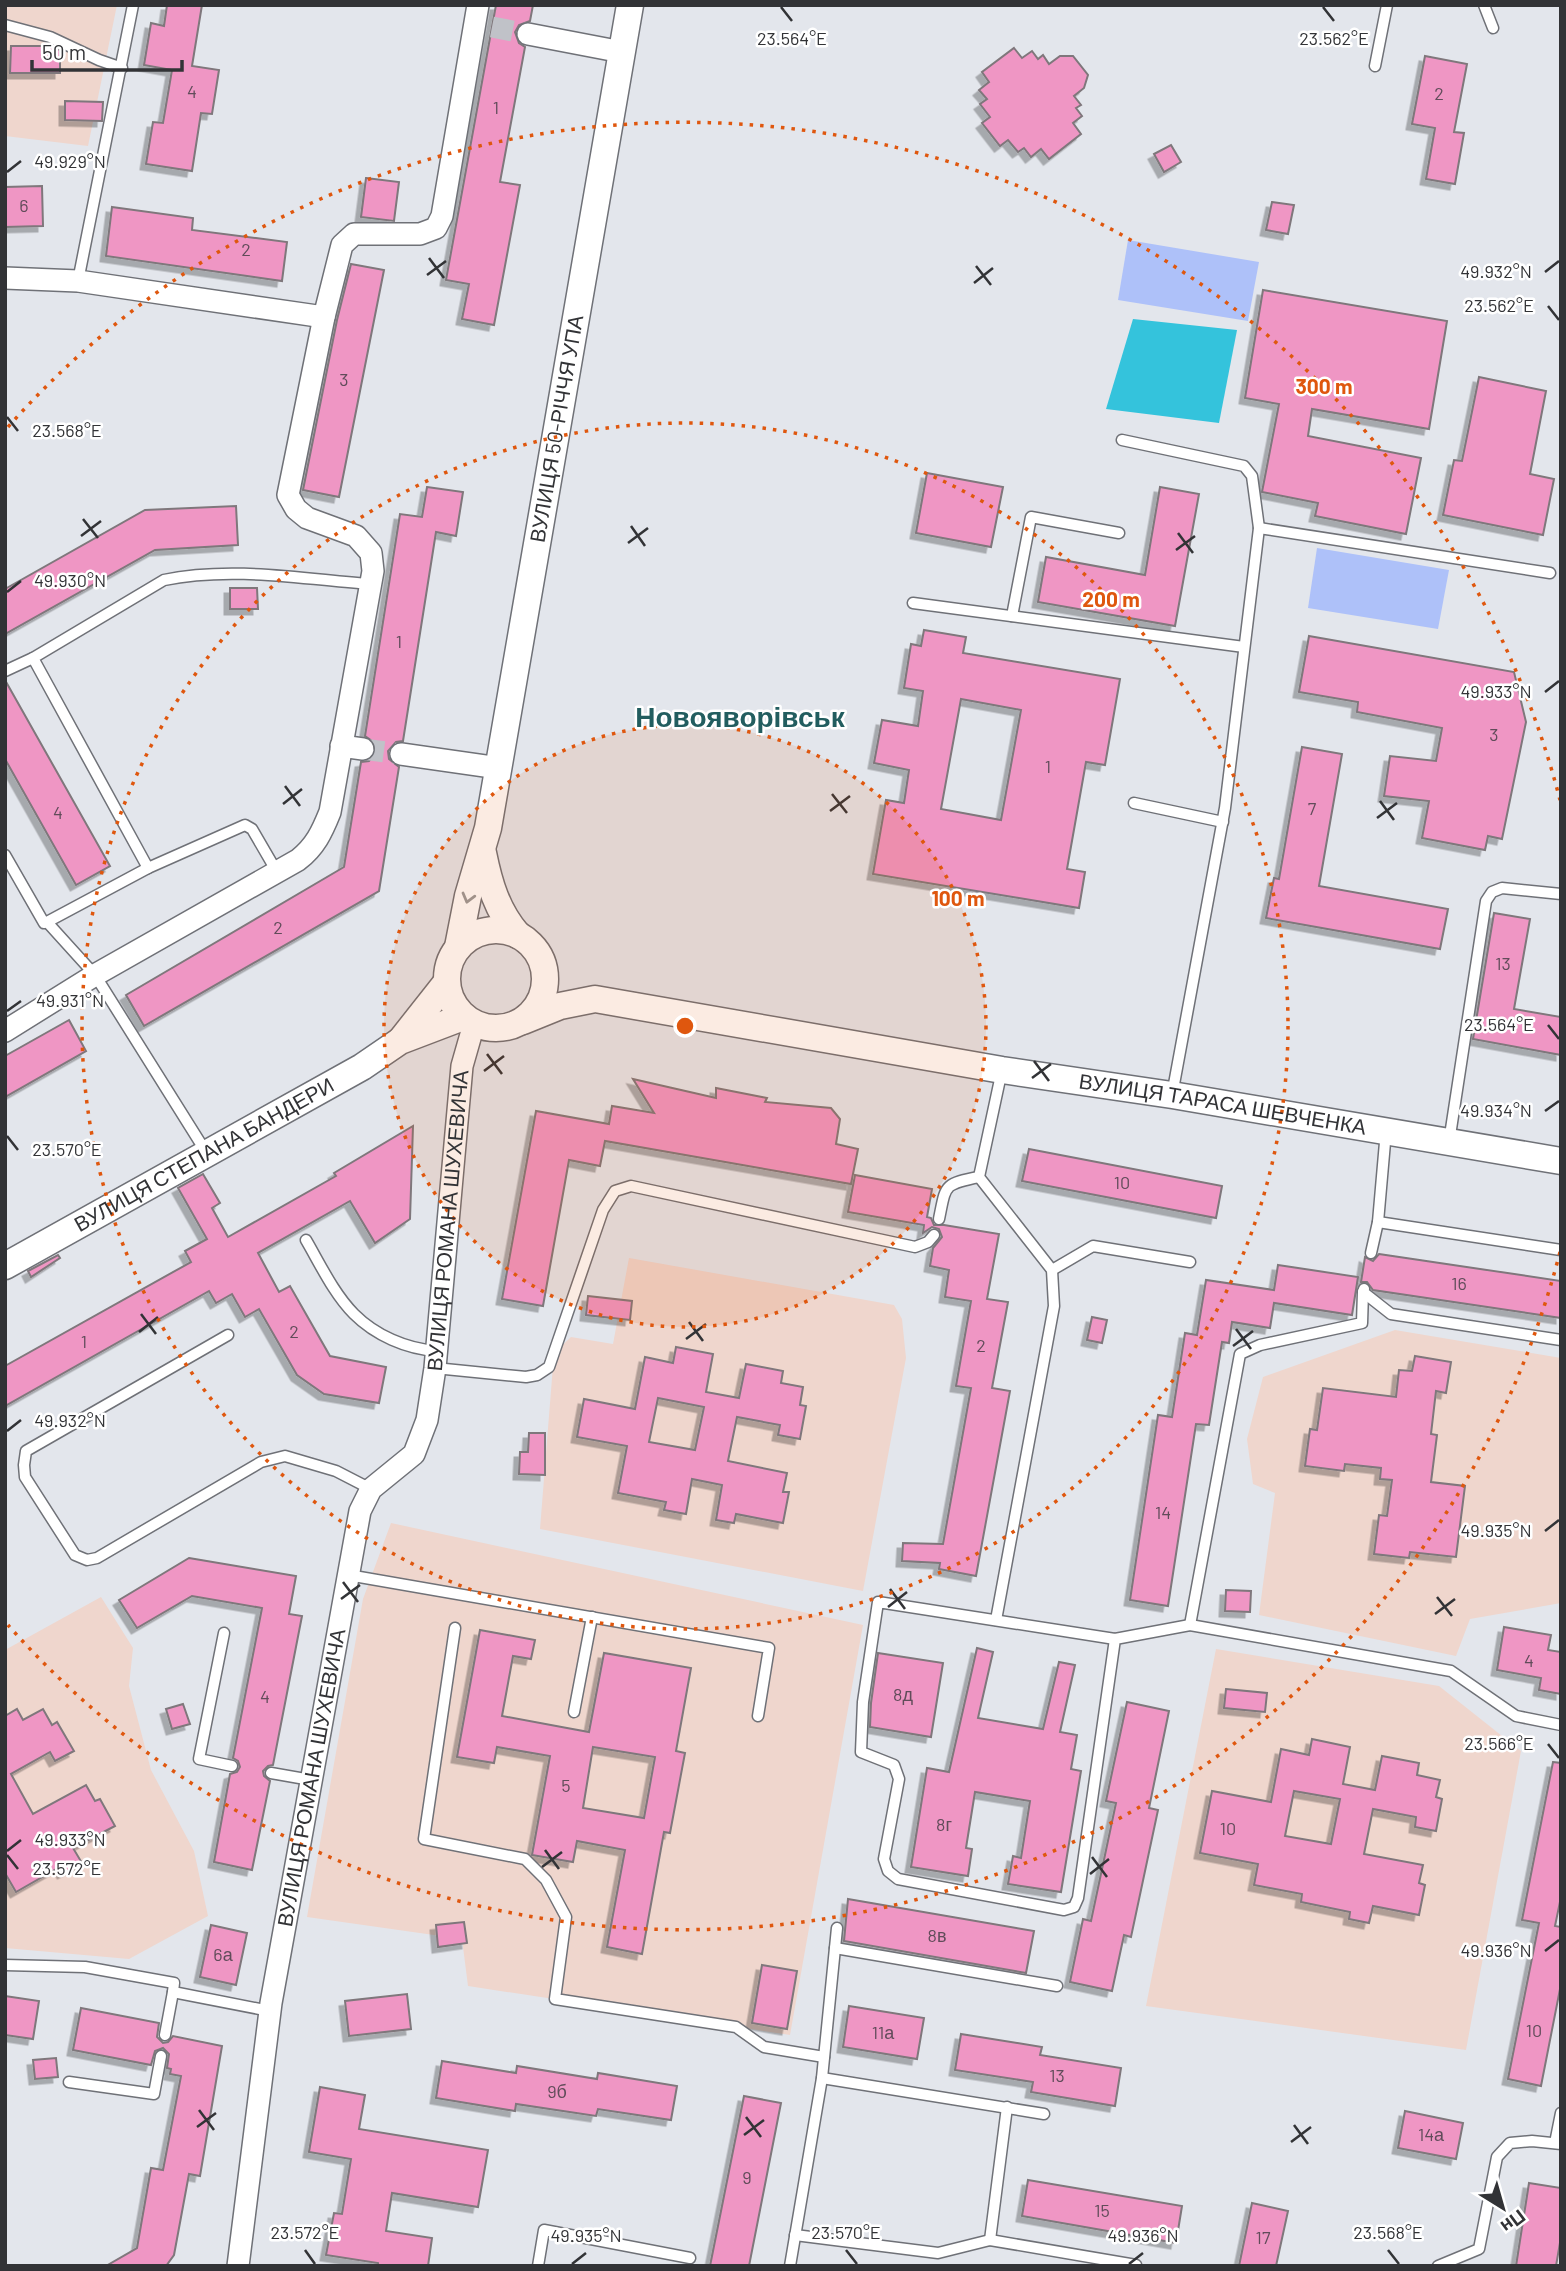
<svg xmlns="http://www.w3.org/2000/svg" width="1566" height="2271" viewBox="0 0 1566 2271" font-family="Barlow,sans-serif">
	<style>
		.education { fill: #efd6cd }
		.green { fill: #aec1f9 }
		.water { fill: #34c3dc }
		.building { fill: #ef96c4; stroke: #7f777b; stroke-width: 2; fill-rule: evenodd; filter: url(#shadow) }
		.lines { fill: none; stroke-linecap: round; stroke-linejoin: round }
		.minor-tunnel { stroke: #c0c2c8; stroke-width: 21; stroke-dasharray: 21 10; stroke-linecap: butt }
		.service-casing { stroke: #6f7177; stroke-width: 13 }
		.minor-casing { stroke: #6f7177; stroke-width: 24 }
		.tertiary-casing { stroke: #6f7177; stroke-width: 29 }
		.service { stroke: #fff; stroke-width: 10 }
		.minor { stroke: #fff; stroke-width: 21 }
		.tertiary { stroke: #fff; stroke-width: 26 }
		.oneway { stroke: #98999a }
		.ticks { fill: none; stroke: #323336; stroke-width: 2.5 }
		.ring { fill: none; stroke: #df570e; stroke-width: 3.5; stroke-dasharray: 3.5 7 }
		.labels { text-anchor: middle; stroke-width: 5; stroke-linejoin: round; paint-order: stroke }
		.number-label { font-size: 18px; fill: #614c5a }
		.street-label { font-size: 21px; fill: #323336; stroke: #fff }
		.district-label { font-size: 28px; font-weight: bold; fill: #225d5f; stroke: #fff }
		.ticks-label { font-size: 18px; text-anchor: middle; fill: #323336; stroke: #fff; stroke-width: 5; stroke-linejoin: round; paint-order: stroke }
		.centre { fill: #df570e; stroke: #fff; stroke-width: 3.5 }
		.ring-label { font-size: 21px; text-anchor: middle; font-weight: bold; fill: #df570e; stroke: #fff; stroke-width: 5; stroke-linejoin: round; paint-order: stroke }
	</style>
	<defs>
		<filter id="shadow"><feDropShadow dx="-5.5" dy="5.5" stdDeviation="0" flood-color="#0004"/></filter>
	</defs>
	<rect width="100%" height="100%" fill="#e3e6ec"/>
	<g class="education">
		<path d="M5 5H117L88 146 5 136Z"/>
		<path d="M629 1258 894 1305 902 1319 906 1358 863 1591 540 1529 554 1353 571 1337 613 1344Z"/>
		<path d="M1395 1330 1561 1358V1603L1470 1619 1456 1656 1259 1615 1275 1493 1253 1484 1247 1439 1263 1377Z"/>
		<path d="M391 1523 863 1625 790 2035 468 1986 462 1939 307 1917 363 1599Z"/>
		<path d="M101 1597 133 1648 129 1686 151 1770 194 1851 208 1916 129 1959 5 1948V1650Z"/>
		<path d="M1216 1649 1439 1686 1521 1751 1466 2050 1146 2006Z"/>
	</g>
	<g class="green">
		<path d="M1128 240 1259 262 1248 321 1118 300Z"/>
		<path d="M1317 548 1449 570 1438 629 1308 608Z"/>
	</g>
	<path class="water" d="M1133 319 1237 330 1219 423 1106 409Z"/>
	<g class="building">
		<path d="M167 5H202L192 66 219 70 212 114 201 113 192 171 146 164 153 122 163 123 172 70 144 65 151 23 164 26Z"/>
		<path d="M496 5H533L530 21 519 25 515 32 519 43 525 47 500 182 520 185 494 325 462 319 469 284 446 280Z"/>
		<path d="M11 46H50L60 50V73H10Z"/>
		<path d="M1014 48 1022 58 1032 51 1038 59 1043 55 1049 64 1060 56H1073L1088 75 1084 88 1074 96 1081 105 1076 108 1082 116 1073 123 1081 134 1049 159 1041 149 1031 157 1024 148 1018 152 1008 140 1000 146 982 123 990 117 980 104 987 99 979 90 989 82 982 72Z"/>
		<path d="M1425 56 1467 64 1454 132 1464 133 1455 184 1426 179 1435 128 1412 124Z"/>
		<path d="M65 101 103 102 102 121 65 120Z"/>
		<path d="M1171 145 1181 162 1164 172 1154 154Z"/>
		<path d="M366 178 399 182 394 221 361 217Z"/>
		<path d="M42 186 43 226 5 227V187Z"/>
		<path d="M1272 202 1294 205 1288 234 1266 230Z"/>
		<path d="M112 207 193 218 192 230 287 242 282 281 106 256Z"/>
		<path d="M351 264 384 270 339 497 303 490 337 320Z"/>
		<path d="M1263 290 1447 321 1429 429 1312 409 1308 436 1421 458 1406 534 1315 516 1318 503 1262 492 1279 404 1245 398Z"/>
		<path d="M1479 377 1546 391 1530 474 1554 479 1543 535 1443 515 1454 460 1462 461Z"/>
		<path d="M927 473 1003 487 991 547 916 533Z"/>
		<path d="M427 487 463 492 456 536 436 532 403 741 396 742 388 751 389 759 399 767 379 891 144 1026 126 995 344 867 361 762 369 761 376 751 375 743 365 736 400 514 422 517Z"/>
		<path d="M1160 487 1199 494 1175 626 1038 602 1046 557 1145 575Z"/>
		<path d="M236 506 238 545 155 550 5 634V589L145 510Z"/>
		<path d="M230 588H257L258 609H230Z"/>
		<path d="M924 630 966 637 963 653 1120 679 1105 765 1086 762 1067 869 1085 872 1079 908 873 874 886 800 904 803 909 770 874 763 882 720 918 726 923 691 904 688 911 644 921 646ZM961 699 1021 710 1001 820 941 809Z"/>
		<path d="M1309 636 1514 672 1526 722 1502 839 1488 836 1485 850 1422 838 1429 801 1384 796 1390 756 1436 761 1442 728 1357 712 1358 702 1299 692Z"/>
		<path d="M5 680 110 866 76 885 5 759Z"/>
		<path d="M1302 747 1342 754 1319 886 1448 909 1440 949 1266 918 1274 878 1279 879Z"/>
		<path d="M1494 913 1530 919 1514 1009 1561 1017V1055L1473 1039Z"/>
		<path d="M69 1020 86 1051 5 1097V1056Z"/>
		<path d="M633 1079 716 1098V1088L767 1098 765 1102 831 1108 840 1119 836 1144 858 1149 851 1184 605 1141 600 1166 569 1160 543 1306 502 1299 536 1111 609 1124 612 1106 654 1113Z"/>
		<path d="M413 1126 410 1219 375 1243 350 1201 258 1253 279 1292 290 1286 330 1356 386 1367 379 1403 324 1394 297 1375 259 1309 245 1317 232 1294 216 1303 209 1291 5 1406V1366L191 1262 185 1251 207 1239 178 1188 203 1174 220 1203 212 1208 228 1237 336 1176 334 1173Z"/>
		<path d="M1029 1149 1222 1186 1216 1218 1022 1181Z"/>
		<path d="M855 1175 932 1189 927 1217 931 1218 934 1225H944L999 1234 987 1299 1008 1302 992 1388 1010 1391 976 1576 939 1569 940 1563 902 1561 903 1543 943 1544 971 1388 956 1386 971 1301 945 1297 949 1270 930 1266 933 1248 942 1237 939 1229 932 1227 923 1233 924 1225 848 1212Z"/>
		<path d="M1379 1254 1561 1281V1318L1373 1290 1367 1282H1361L1365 1257 1373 1261Z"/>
		<path d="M58 1255 60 1258 31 1277 28 1271Z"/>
		<path d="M1278 1265 1358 1277 1352 1315 1274 1303 1270 1328 1232 1322 1229 1343 1222 1342 1209 1425 1196 1424 1168 1606 1130 1600 1158 1415 1172 1417 1185 1333 1197 1335 1206 1280 1274 1290Z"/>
		<path d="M588 1296 632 1301 630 1320 586 1315Z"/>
		<path d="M1092 1317 1107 1320 1102 1343 1087 1340Z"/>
		<path d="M676 1347 713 1354 706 1392 739 1398 746 1364 783 1371 781 1383 803 1387 800 1405 806 1406 800 1439 778 1435 780 1425 737 1417 728 1461 787 1473 783 1492H789L783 1523 736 1514 734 1523 716 1520 722 1485 692 1479 686 1514 664 1510 666 1502 618 1493 627 1446 577 1437 584 1399 635 1409 645 1357 673 1363ZM658 1398 704 1407 695 1450 649 1442Z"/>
		<path d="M1415 1356 1451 1362 1446 1393 1436 1391 1431 1434 1437 1435 1431 1482 1465 1486 1456 1557 1410 1552 1409 1558 1374 1554 1379 1515 1387 1516 1392 1480 1380 1479 1381 1468 1345 1464 1344 1471 1305 1466 1310 1429 1317 1430 1323 1388 1396 1397 1399 1370 1412 1371Z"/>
		<path d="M529 1433H545V1475L519 1474 520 1452H528Z"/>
		<path d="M189 1558 296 1576 289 1614 302 1616 273 1765 268 1766 263 1771 264 1776 270 1781 252 1870 214 1862 230 1774 237 1772 240 1767 238 1761 233 1758 262 1608 192 1596 137 1628 119 1600Z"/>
		<path d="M1226 1590 1251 1591 1250 1612 1225 1611Z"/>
		<path d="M1504 1627 1551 1635 1548 1650 1561 1652V1694L1539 1690 1541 1678 1497 1670Z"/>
		<path d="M480 1630 535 1640 531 1659 513 1656 502 1716 567 1728 589 1732 604 1653 691 1668 676 1751 685 1753 670 1833 664 1832 642 1954 607 1947 625 1850 577 1841 573 1862 532 1855 550 1756 497 1747 494 1763 457 1757ZM593 1747 655 1757 644 1818 583 1808Z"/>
		<path d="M977 1648 993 1652 978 1718 1043 1729 1059 1662 1075 1665 1060 1732 1077 1735 1071 1769 1081 1771 1061 1892 1008 1884 1013 1856 1021 1858 1030 1801 975 1792 966 1848 972 1849 968 1876 911 1867 927 1768 949 1772Z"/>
		<path d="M878 1653 943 1663 931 1737 870 1727 871 1703Z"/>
		<path d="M1226 1689 1267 1693 1265 1712 1224 1708Z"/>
		<path d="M1127 1702 1169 1711 1149 1808 1158 1810 1131 1937 1124 1935 1112 1991 1070 1982 1083 1919 1091 1921 1116 1803 1106 1801Z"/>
		<path d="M183 1704 190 1724 172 1729 166 1709Z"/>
		<path d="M17 1709 23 1720 43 1709 52 1725 57 1722 74 1751 55 1761 50 1752 11 1774 33 1814 86 1785 95 1801 100 1799 115 1826 73 1848 82 1863 63 1873 60 1867 16 1892 5 1873V1716Z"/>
		<path d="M1312 1739 1350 1747 1343 1784 1375 1790 1382 1756 1419 1763 1417 1775 1440 1780 1436 1797 1442 1799 1436 1831 1415 1827 1416 1817 1373 1809 1364 1854 1423 1865 1419 1883 1425 1885 1419 1915 1373 1906 1369 1923 1349 1919 1350 1912 1301 1902 1302 1894 1254 1885 1258 1864 1200 1853 1212 1791 1271 1802 1281 1749 1309 1755ZM1294 1791 1340 1799 1331 1844 1285 1836Z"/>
		<path d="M1553 1762 1561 1763V1897L1555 1926 1561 1927V1984L1541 2086 1508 2079 1539 1923 1522 1920Z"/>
		<path d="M848 1899 1034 1931 1026 1973 844 1941Z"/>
		<path d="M464 1922 467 1943 438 1947 436 1925Z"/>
		<path d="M211 1925 247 1933 236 1985 200 1977Z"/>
		<path d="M762 1965 797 1971 787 2029 752 2023Z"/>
		<path d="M407 1994 411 2029 349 2036 345 2001Z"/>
		<path d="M5 1996 39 2001 33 2039 5 2035Z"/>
		<path d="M849 2006 924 2018 917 2059 843 2047Z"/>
		<path d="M81 2008 159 2023 157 2037 163 2043 168 2042 173 2036 222 2046 200 2176 189 2174 174 2255 166 2266H106L137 2248 151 2168 163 2170 181 2076 170 2074 171 2069 167 2068 169 2054 163 2048 155 2051 151 2065 73 2050Z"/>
		<path d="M961 2034 1042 2047 1040 2055 1121 2068 1115 2106 1031 2092 1033 2082 955 2070Z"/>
		<path d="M56 2058 58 2077 35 2079 33 2060Z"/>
		<path d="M442 2061 516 2073 517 2066 597 2079 598 2073 677 2086 671 2120 598 2109 596 2116 516 2104 515 2111 436 2098Z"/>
		<path d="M320 2087 365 2095 359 2129 488 2150 478 2207 392 2193 386 2231 432 2238 428 2266H378V2263L326 2255 334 2213 342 2214 351 2159 309 2152Z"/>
		<path d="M744 2096 781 2103 749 2266H710Z"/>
		<path d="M1405 2111 1463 2123 1456 2159 1398 2148Z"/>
		<path d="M1028 2180 1182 2206 1176 2243 1022 2216Z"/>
		<path d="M1529 2183 1561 2188V2237L1556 2266H1516Z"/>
		<path d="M1252 2203 1288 2211 1276 2266H1239Z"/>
	</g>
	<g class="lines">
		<g class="minor-tunnel">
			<path d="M492 27 528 34"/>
			<path d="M363 749 401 754"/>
		</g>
		<g class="service-casing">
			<g id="service">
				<path d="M1484 5 1493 28"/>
				<path d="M5 25 50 37 99 60 122 68"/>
				<path d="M1375 66 1387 5"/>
				<path d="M78 281 133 5"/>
				<path d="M1122 440 1244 466 1252 476 1259 528"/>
				<path d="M913 603 1244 647"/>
				<path d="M1012 616 1031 517 1119 533"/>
				<path d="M5 671 33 658"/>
				<path d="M1134 803 1223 822"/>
				<path d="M5 855 44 923 47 922"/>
				<path d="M148 868 47 922 95 975 206 1152"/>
				<path d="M277 872 252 829 245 825 148 868 33 658 164 580C231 566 303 579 370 584"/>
				<path d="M1172 1095 1225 808 1259 528 1550 573"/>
				<path d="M1449 1142 1486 901 1492 892 1502 888 1561 894"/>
				<path d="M939 1219C946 1185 943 1184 979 1177"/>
				<path d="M1378 1222 1561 1250"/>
				<path d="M306 1240C320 1264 334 1294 354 1314 375 1335 406 1349 437 1351"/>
				<path d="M1371 1253 1378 1222 1386 1131"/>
				<path d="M1052 1270 1093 1246 1190 1262"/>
				<path d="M1364 1289 1363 1292 1391 1314 1561 1340"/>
				<path d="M228 1335 26 1451 24 1465 25 1477 75 1555 87 1560 97 1558 261 1462 285 1456 336 1471 371 1489"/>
				<path d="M435 1368 526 1377 537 1375 549 1367 603 1210 615 1191 631 1186 915 1247 928 1242 934 1235"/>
				<path d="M348 1575 769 1648 758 1716"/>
				<path d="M996 1620 1054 1306 1052 1270 979 1177 1002 1070"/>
				<path d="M1190 1625 1240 1354 1260 1345 1362 1323 1363 1292"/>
				<path d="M455 1628 424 1839 525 1859 546 1880 566 1917 555 1999 736 2027 764 2047 824 2057"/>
				<path d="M224 1633 199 1759 232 1766"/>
				<path d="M1115 1639 1078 1898 1074 1907 1064 1910 898 1879 888 1871 884 1859 899 1779 894 1765 861 1752 863 1702 878 1602 1115 1639 1190 1625 1451 1671 1516 1716 1561 1725"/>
				<path d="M574 1712 592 1617"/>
				<path d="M271 1773 311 1780"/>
				<path d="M835 1948 1057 1986"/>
				<path d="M5 1965 85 1967 174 1983 173 1992 270 2011"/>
				<path d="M165 2035 173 1992"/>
				<path d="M822 2078 1044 2114"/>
				<path d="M69 2082 154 2094 161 2056"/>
				<path d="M1555 2143 1561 2113"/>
				<path d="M795 2235 938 2253 990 2240 1136 2265"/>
				<path d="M990 2240 1007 2107"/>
				<path d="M538 2266 544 2230 690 2258"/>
				<path d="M790 2266 822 2078 837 1928"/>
				<path d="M1438 2266 1479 2249 1497 2157 1510 2143 1532 2141 1561 2144"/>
			</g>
		</g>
		<g class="minor-casing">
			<g id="minor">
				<path d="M528 34 622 52"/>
				<path d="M5 278 78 281 324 317"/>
				<path d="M341 746 363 749"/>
				<path d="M401 754 499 768"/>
				<path d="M5 1031 95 975 298 860C315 847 322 832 330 812L373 571 371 553 356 536 307 518 296 509 288 495 324 317 342 245 354 234H420L436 228 442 216 478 5"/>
				<path id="s1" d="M238 2266 271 2003 360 1511 371 1489 414 1454 427 1420 435 1368 462 1066 474 1024"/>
			</g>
		</g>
		<g class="tertiary-casing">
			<g id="tertiary">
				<path d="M483 853C489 883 497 911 518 935"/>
				<circle cx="496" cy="979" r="49"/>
				<path id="s2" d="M458 947 468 896 488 828 630 5"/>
				<path id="s3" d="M523 1021 560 1006 595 999 1002 1070 1172 1095 1561 1161"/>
				<path d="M401 1040 446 983"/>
				<path id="s4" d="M5 1266 362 1067 400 1041 463 1017"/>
			</g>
		</g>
		<use href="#service" class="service"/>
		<use href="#minor" class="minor"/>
		<use href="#tertiary" class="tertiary"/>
	</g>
	<defs><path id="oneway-chevron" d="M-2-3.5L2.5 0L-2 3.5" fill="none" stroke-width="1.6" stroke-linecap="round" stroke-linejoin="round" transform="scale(1.75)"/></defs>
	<use class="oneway" href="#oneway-chevron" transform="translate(468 898) rotate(105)"/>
	<path class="ticks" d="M781 7 792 21M1323 7 1334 21M7 172 21 161M429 258 444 278M976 266 991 285M1545 272 1559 261M427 275 446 261M974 283 993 268M1548 306 1559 320M7 417 18 431M83 519 98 538M631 526 645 546M1178 533 1193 553M81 536 101 521M628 543 648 528M1176 550 1195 536M7 592 21 581M1545 692 1559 681M285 786 300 806M832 794 847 813M1380 801 1394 820M283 804 302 789M830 811 850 796M1377 818 1397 803M7 1011 21 1001M1548 1025 1559 1039M487 1054 502 1074M1034 1061 1049 1081M484 1071 504 1056M1032 1078 1051 1064M1545 1111 1559 1101M7 1136 18 1150M141 1314 156 1334M689 1322 703 1341M1236 1329 1251 1349M139 1332 158 1317M686 1339 706 1324M1233 1346 1253 1331M7 1431 21 1420M1545 1531 1559 1520M343 1582 358 1602M890 1589 905 1609M1437 1597 1452 1616M341 1599 360 1585M888 1607 907 1592M1435 1614 1455 1599M1548 1744 1559 1758M545 1850 559 1869M7 1851 21 1840M7 1855 18 1869M1092 1857 1107 1877M542 1867 562 1852M1090 1874 1109 1859M1545 1951 1559 1940M199 2110 214 2130M746 2117 761 2137M1294 2125 1308 2144M197 2127 216 2113M744 2135 764 2120M1291 2142 1311 2127M305 2250 315 2264M846 2250 857 2264M1388 2250 1399 2264M572 2264 586 2253M1129 2264 1143 2253"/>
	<circle cx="685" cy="1026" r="301" fill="#df570e" fill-opacity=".12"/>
	<g class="ring">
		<circle cx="685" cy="1026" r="301"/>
		<circle cx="685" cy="1026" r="603"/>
		<path d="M1560 1252A904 904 0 0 1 8 1625M8 427A904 904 0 0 1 1560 800"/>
	</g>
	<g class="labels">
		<g class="number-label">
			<text x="192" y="98">4</text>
			<text x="1439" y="100">2</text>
			<text x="496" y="114">1</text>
			<text x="24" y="212">6</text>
			<text x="246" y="256">2</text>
			<text x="344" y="386">3</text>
			<text x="399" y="648">1</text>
			<text x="1494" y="741">3</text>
			<text x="1048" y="773">1</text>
			<text x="1312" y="815">7</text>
			<text x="58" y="819">4</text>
			<text x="278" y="934">2</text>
			<text x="1503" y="970">13</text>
			<text x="1122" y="1189">10</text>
			<text x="1459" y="1290">16</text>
			<text x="294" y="1338">2</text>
			<text x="84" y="1348">1</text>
			<text x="981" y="1352">2</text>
			<text x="1163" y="1519">14</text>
			<text x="1529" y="1667">4</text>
			<text x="903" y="1701">8д</text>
			<text x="265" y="1703">4</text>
			<text x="566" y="1792">5</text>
			<text x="944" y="1831">8г</text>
			<text x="1228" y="1835">10</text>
			<text x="937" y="1942">8в</text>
			<text x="223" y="1961">6а</text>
			<text x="1534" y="2037">10</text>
			<text x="883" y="2039">11а</text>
			<text x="1057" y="2082">13</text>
			<text x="557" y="2098">9б</text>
			<text x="1431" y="2141">14а</text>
			<text x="747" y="2184">9</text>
			<text x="1102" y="2217">15</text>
			<text x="1263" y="2244">17</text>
		</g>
		<g class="street-label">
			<text dy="7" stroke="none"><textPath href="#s2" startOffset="528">ВУЛИЦЯ 50-РІЧЧЯ УПА</textPath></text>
			<text dy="7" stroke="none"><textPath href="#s3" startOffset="712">ВУЛИЦЯ ТАРАСА ШЕВЧЕНКА</textPath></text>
			<text dy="7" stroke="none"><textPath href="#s4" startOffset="228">ВУЛИЦЯ СТЕПАНА БАНДЕРИ</textPath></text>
			<text dy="7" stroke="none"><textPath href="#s1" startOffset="1082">ВУЛИЦЯ РОМАНА ШУХЕВИЧА</textPath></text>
			<text dy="7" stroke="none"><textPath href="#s1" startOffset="494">ВУЛИЦЯ РОМАНА ШУХЕВИЧА</textPath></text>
		</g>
		<g class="district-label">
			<text x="740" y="727">Новояворівськ</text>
		</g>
	</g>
	<g class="ticks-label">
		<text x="792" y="45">23.564°E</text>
		<text x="1334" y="45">23.562°E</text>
		<text x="70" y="168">49.929°N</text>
		<text x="1496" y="278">49.932°N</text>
		<text x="1499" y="312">23.562°E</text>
		<text x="67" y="437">23.568°E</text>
		<text x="70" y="587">49.930°N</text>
		<text x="1496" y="698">49.933°N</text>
		<text x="70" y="1007">49.931°N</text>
		<text x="1499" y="1031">23.564°E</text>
		<text x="1496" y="1117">49.934°N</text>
		<text x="67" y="1156">23.570°E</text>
		<text x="70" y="1427">49.932°N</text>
		<text x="1496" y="1537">49.935°N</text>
		<text x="1499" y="1750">23.566°E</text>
		<text x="70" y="1846">49.933°N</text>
		<text x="67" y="1875">23.572°E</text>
		<text x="1496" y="1957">49.936°N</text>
		<text x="305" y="2239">23.572°E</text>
		<text x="846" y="2239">23.570°E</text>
		<text x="1388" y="2239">23.568°E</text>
		<text x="586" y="2242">49.935°N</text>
		<text x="1143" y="2242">49.936°N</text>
	</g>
	<circle cx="685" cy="1026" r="10" class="centre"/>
	<g class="ring-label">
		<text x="1324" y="394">300 m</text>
		<text x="1111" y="607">200 m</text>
		<text x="958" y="906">100 m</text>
	</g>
	<rect width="1566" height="2271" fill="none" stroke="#323336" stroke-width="14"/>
	<g transform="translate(1503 2208) rotate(143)" stroke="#ffffff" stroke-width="5" paint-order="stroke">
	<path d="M0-5L12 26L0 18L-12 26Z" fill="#323336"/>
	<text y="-10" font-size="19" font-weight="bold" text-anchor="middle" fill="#323336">Пн</text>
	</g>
	<path d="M32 60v10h150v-10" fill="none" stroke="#323336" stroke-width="3.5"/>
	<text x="42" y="60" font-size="21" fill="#323336" stroke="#ffffff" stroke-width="5" paint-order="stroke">50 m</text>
</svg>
